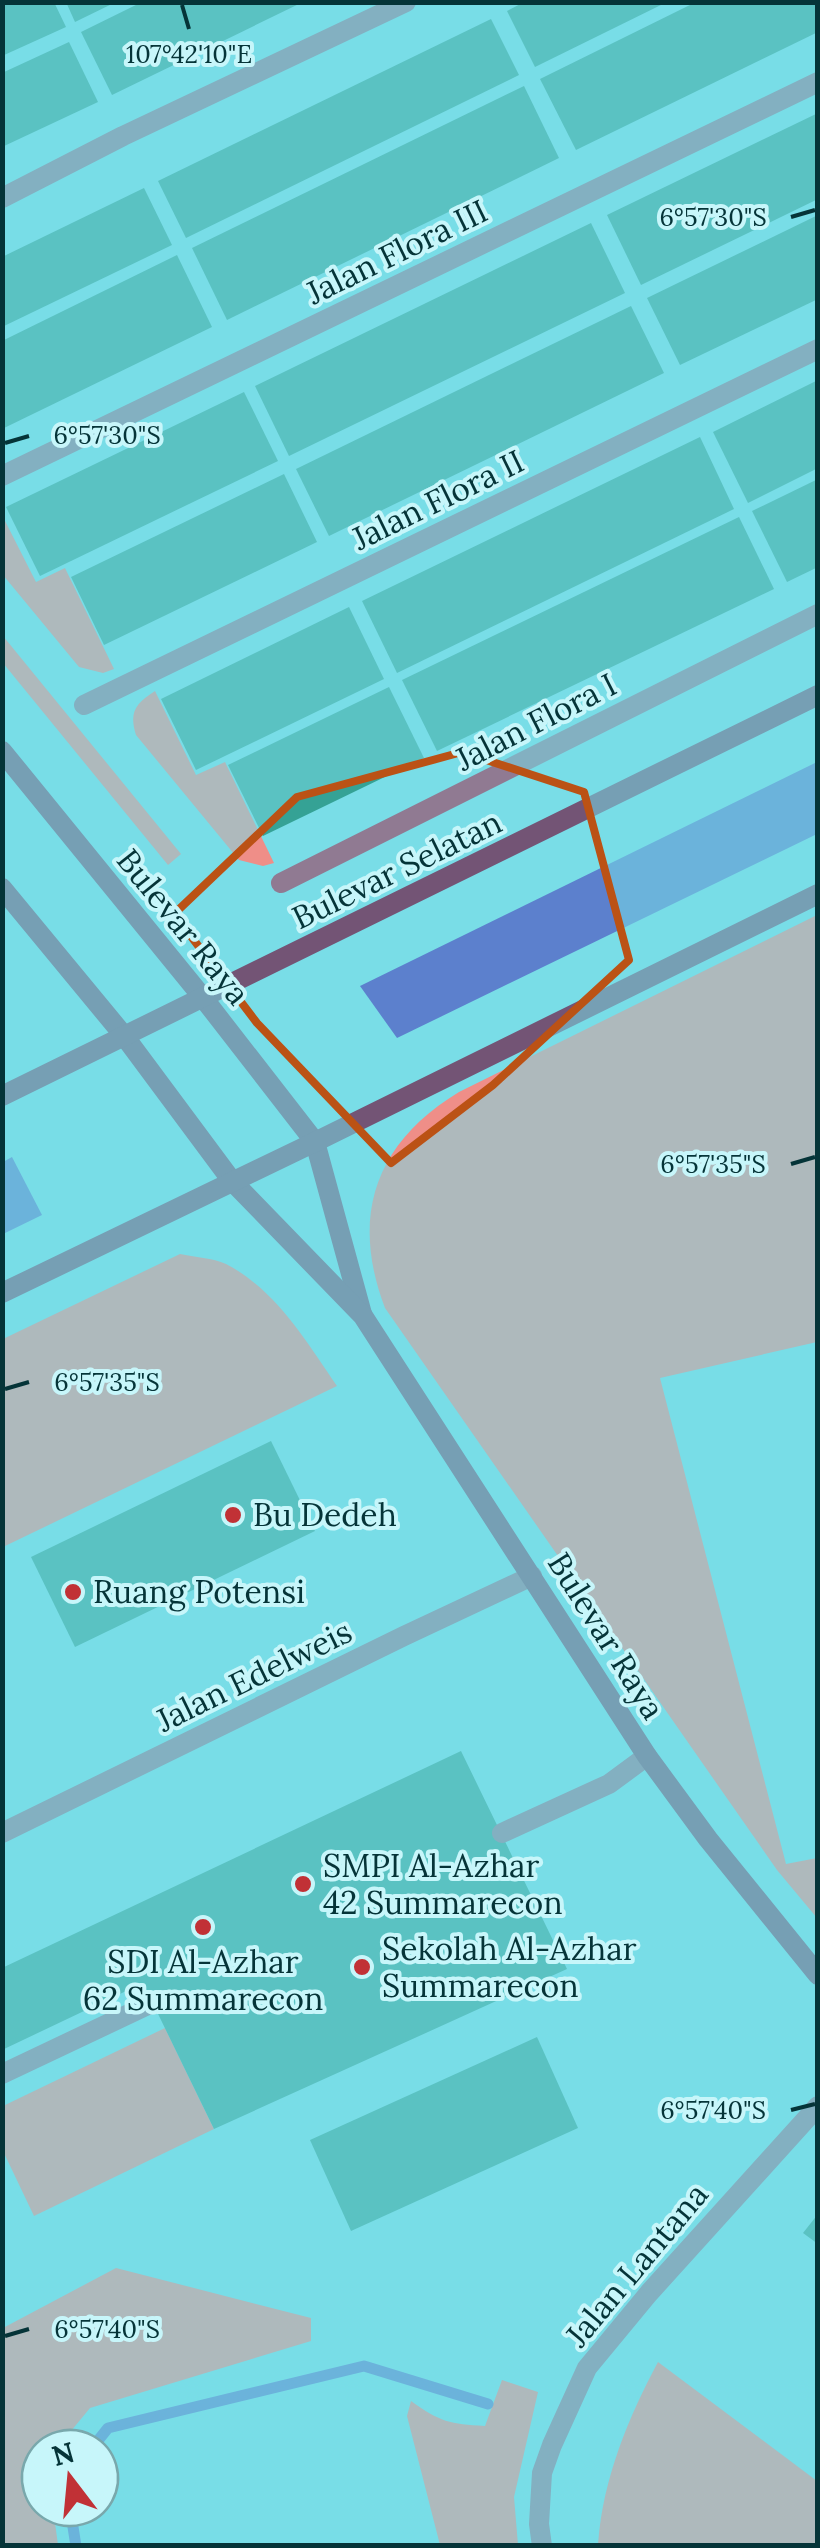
<svg xmlns="http://www.w3.org/2000/svg" width="820" height="2548" viewBox="0 0 820 2548" font-family="Lora,serif">
	<style>
		.green { fill: #ef8e88 }
		.water { fill: #5c80cd }
		.lines { fill: none; stroke-linecap: round; stroke-linejoin: round }
		.stream { stroke: #5c80cd; stroke-width: 11 }
		.building { fill: #35a295 }
		.lane { stroke: #907a92; stroke-width: 20 }
		.street { stroke: #907a92; stroke-width: 20 }
		.secondary { stroke: #735475; stroke-width: 20 }
		.marked { fill: none; stroke: #bb5215; stroke-width: 8; stroke-linejoin: round }
		.ticks { fill: none; stroke: #053438; stroke-width: 4 }
		.poi-dot { fill: #c13136; stroke: #c7f6fa; stroke-width: 4 }
		.labels { text-anchor: middle; stroke-width: 8; stroke-linejoin: round; paint-order: stroke }
		.street-label { font-size: 32px; fill: #053438; stroke: #c7f6fa }
		.poi-label { font-size: 32px; fill: #053438; stroke: #c7f6fa; text-anchor: start }
		.ticks-label { font-size: 25px; text-anchor: middle; fill: #053438; stroke: #c7f6fa; stroke-width: 8; stroke-linejoin: round; paint-order: stroke }
	</style>
	<rect width="100%" height="100%" fill="#79dde7"/>
	<g class="green">
		<path d="M2 515 36 582 65 568 114 669 103 673 79 667 3 575Z"/>
		<path d="M3 636 181 854 168 865 3 663Z"/>
		<path d="M155 691 196 775 225 762 274 863 263 866 239 860 136 735C129 712 135 704 155 691Z"/>
		<path d="M817 915V1342L660 1378 786 1864 817 1858V1918L777 1870 385 1308C350 1216 375 1143 459 1092Z"/>
		<path d="M180 1254C194 1257 213 1258 226 1264 276 1290 306 1341 337 1386L3 1547V1339Z"/>
		<path d="M165 2028 214 2129 34 2216 3 2151V2106Z"/>
		<path d="M116 2268 311 2318V2341L90 2408 57 2448H40V2508H53L58 2545H3V2328Z"/>
		<path d="M658 2362 817 2481V2545H598C602 2481 628 2418 658 2362Z"/>
		<path d="M502 2380 538 2392 514 2497 518 2545H440L407 2416 411 2401C440 2422 450 2424 485 2426Z"/>
	</g>
	<g class="water">
		<path d="M817 762V834L397 1038 360 986Z"/>
		<path d="M12 1157 42 1215 3 1234V1162Z"/>
	</g>
	<g class="lines">
		<g class="stream">
			<path d="M92 2448 108 2428 364 2366 488 2404"/>
			<path d="M70 2508 76 2546"/>
		</g>
	</g>
	<g class="building">
		<path d="M2 2H54L66 27 2 56Z"/>
		<path d="M66 2H116L75 22Z"/>
		<path d="M142 2H303L112 95 81 32Z"/>
		<path d="M524 2H667L535 67 507 11Z"/>
		<path d="M696 2H818V32L576 150 540 79Z"/>
		<path d="M491 19 519 75 186 238 158 181Z"/>
		<path d="M69 42 98 102 2 147V73Z"/>
		<path d="M524 86 559 158 227 320 192 248Z"/>
		<path d="M818 113V199L641 285 607 215Z"/>
		<path d="M144 188 172 245 2 327V257Z"/>
		<path d="M818 215V299L680 365 647 298Z"/>
		<path d="M591 223 625 293 289 456 255 386Z"/>
		<path d="M177 255 212 327 2 429V341Z"/>
		<path d="M631 306 664 373 329 536 296 469Z"/>
		<path d="M818 380V468L748 503 713 432Z"/>
		<path d="M244 392 278 461 40 576 6 507Z"/>
		<path d="M700 437 734 509 397 673 362 601Z"/>
		<path d="M284 474 317 542 104 645 71 577Z"/>
		<path d="M818 479V567L787 582 752 511Z"/>
		<path d="M739 517 774 589 437 751 402 680Z"/>
		<path d="M349 607 384 679 196 770 161 699Z"/>
		<path d="M389 687 424 758 263 836 228 765Z"/>
		<path d="M271 1441 315 1531 75 1647 31 1557Z"/>
		<path d="M461 1751 567 1969 214 2129 143 1983 2 2050V1968Z"/>
		<path d="M537 2037 578 2128 351 2231 310 2140Z"/>
		<path d="M818 2214V2244L803 2233Z"/>
	</g>
	<g class="lines">
		<g class="lane">
			<path d="M502 1833 609 1784 647 1756"/>
			<path d="M2 2074 152 2003"/>
		</g>
		<g class="street">
			<path d="M2 198 123 136 406 2"/>
			<path d="M2 476 818 82"/>
			<path d="M84 705 818 349"/>
			<path d="M281 883 818 614"/>
			<path d="M2 1833 404 1636 532 1576"/>
			<path d="M542 2546 539 2524 542 2473 552 2445 587 2368 649 2293 818 2106"/>
		</g>
		<g class="secondary">
			<path d="M2 751 204 999 315 1142 362 1314"/>
			<path d="M2 888 125 1037 232 1181 363 1316 647 1756 708 1839 818 1975"/>
			<path d="M2 1096 818 695"/>
			<path d="M2 1293 315 1142 818 894"/>
		</g>
	</g>
	<path d="M0 0H820V2548H0ZM462 752 584 792 629 960 493 1085 391 1163 257 1023 174 914 297 797Z" fill="#79dde7" fill-opacity=".55" fill-rule="evenodd"/>
	<path class="marked" d="M462 752 584 792 629 960 493 1085 391 1163 257 1023 174 914 297 797Z"/>
	<path class="ticks" d="M182 5 189 29M791 217 815 210M5 443 29 436M791 1164 815 1157M5 1389 29 1382M791 2110 815 2104M5 2336 29 2329"/>
	<g class="poi-dot">
		<circle cx="233" cy="1515" r="10"/>
		<circle cx="73" cy="1592" r="10"/>
		<circle cx="303" cy="1884" r="10"/>
		<circle cx="203" cy="1927" r="10"/>
		<circle cx="362" cy="1967" r="10"/>
	</g>
	<g class="labels">
		<g class="street-label">
			<text transform="translate(397 252) rotate(-26)" y="11">Jalan Flora III</text>
			<text transform="translate(438 500) rotate(-26)" y="11">Jalan Flora II</text>
			<text transform="translate(536 722) rotate(-27)" y="11">Jalan Flora I</text>
			<text transform="translate(397 870) rotate(-26)" y="11">Bulevar Selatan</text>
			<text transform="translate(183 927) rotate(51)" y="11">Bulevar Raya</text>
			<text transform="translate(606 1636) rotate(58)" y="11">Bulevar Raya</text>
			<text transform="translate(254 1676) rotate(-26)" y="11">Jalan Edelweis</text>
			<text transform="translate(637 2265) rotate(-50)" y="11">Jalan Lantana</text>
		</g>
		<g class="poi-label">
			<text x="253" y="1526">Bu Dedeh</text>
			<text x="93" y="1603">Ruang Potensi</text>
			<text x="323" y="1877">SMPI Al-Azhar<tspan x="323" dy="37">42 Summarecon</tspan></text>
			<text x="382" y="1960">Sekolah Al-Azhar<tspan x="382" dy="37">Summarecon</tspan></text>
			<text x="203" y="1973" text-anchor="middle">SDI Al-Azhar<tspan x="203" dy="37">62 Summarecon</tspan></text>
		</g>
	</g>
	<g class="ticks-label">
		<text x="189" y="63">107°42'10"E</text>
		<text x="713" y="226">6°57'30"S</text>
		<text x="107" y="444">6°57'30"S</text>
		<text x="713" y="1173">6°57'35"S</text>
		<text x="107" y="1391">6°57'35"S</text>
		<text x="713" y="2119">6°57'40"S</text>
		<text x="107" y="2338">6°57'40"S</text>
	</g>
	<rect width="820" height="2548" fill="none" stroke="#053438" stroke-width="10"/>
	<g transform="translate(70 2478) rotate(344)"><circle r="48" fill="#c7f6fa" stroke="#79a8ac" stroke-width="2.5"/>
	<path d="M0-8L18 38L0 25L-18 38Z" fill="#c13136"/>
	<text y="-15" font-size="28" font-weight="bold" text-anchor="middle" fill="#053438">N</text>
	</g>
</svg>
